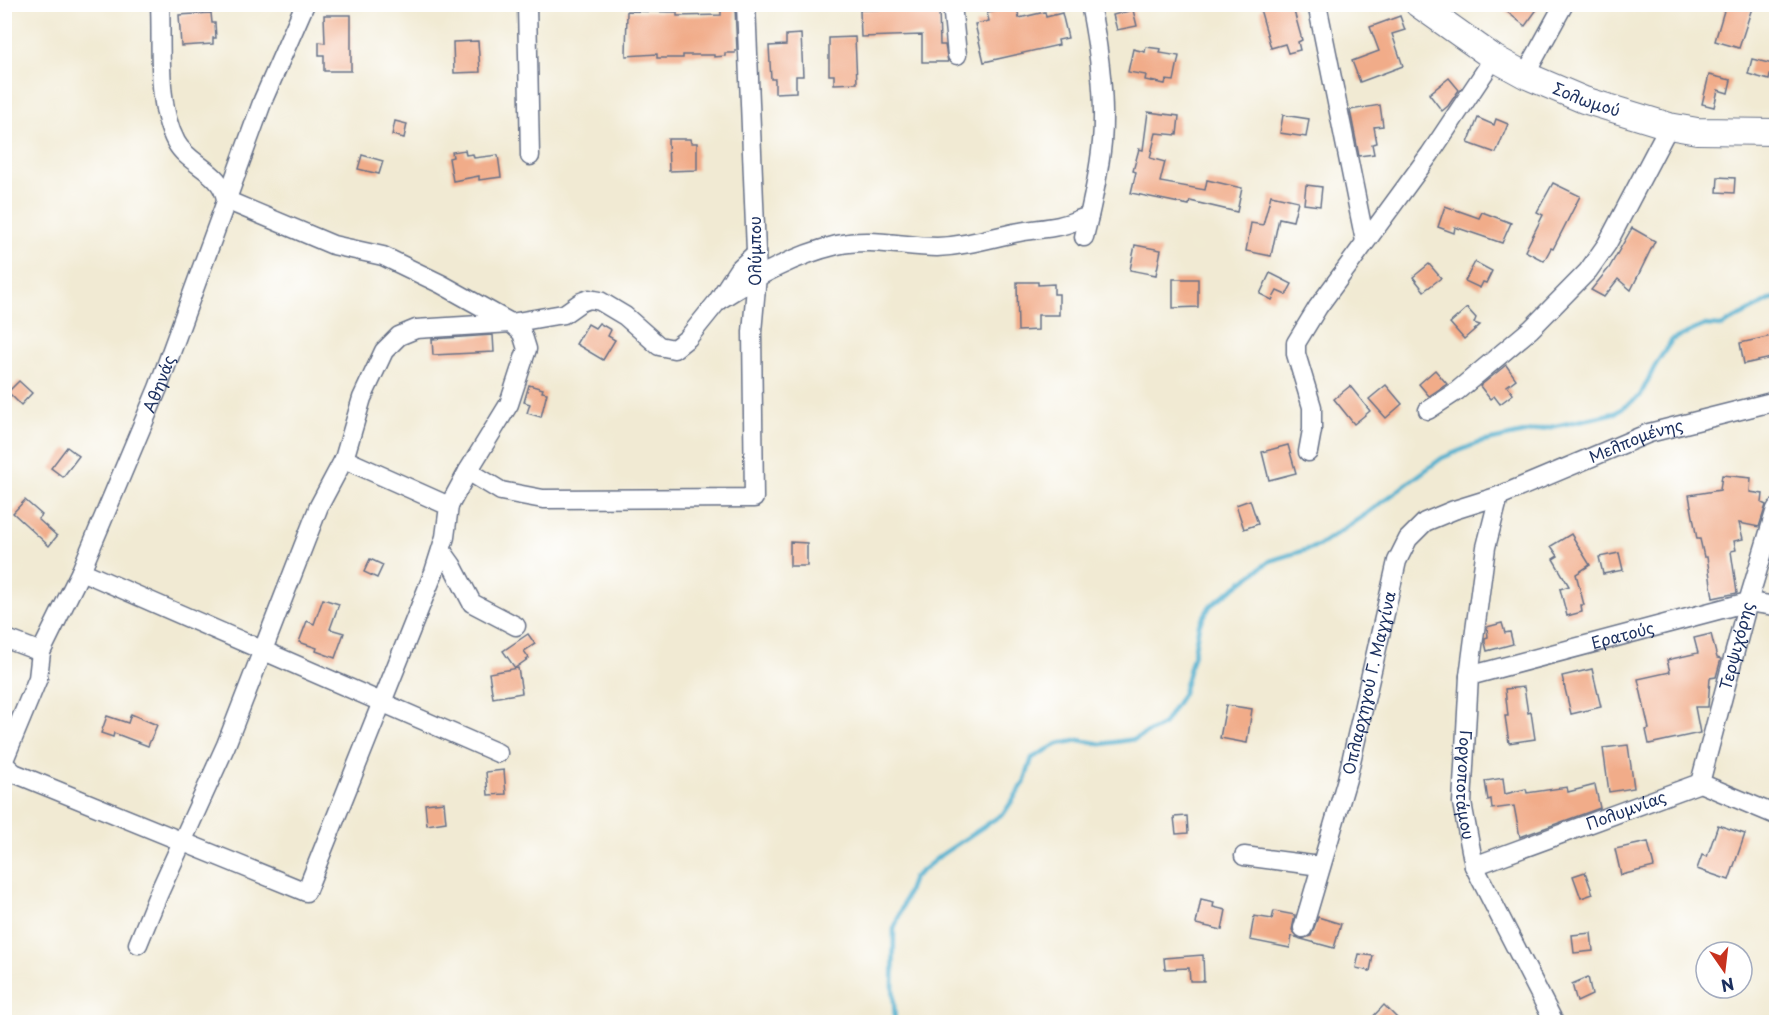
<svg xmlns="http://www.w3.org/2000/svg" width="1781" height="1027" viewBox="0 0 1781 1027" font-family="'Playpen Sans',sans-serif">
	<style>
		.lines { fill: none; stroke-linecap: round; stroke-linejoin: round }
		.stream { stroke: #4fafce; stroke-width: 4.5 }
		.building { fill: #f1ac89 }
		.street-casing { stroke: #667087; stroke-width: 21 }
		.secondary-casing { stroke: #667087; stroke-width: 28 }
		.street { stroke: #fff; stroke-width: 18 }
		.secondary { stroke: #fff; stroke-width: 26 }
		.labels { text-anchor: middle; stroke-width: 4.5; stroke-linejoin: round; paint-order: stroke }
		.street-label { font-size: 16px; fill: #1b2f5e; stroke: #fff }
	</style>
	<rect width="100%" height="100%" fill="#fff"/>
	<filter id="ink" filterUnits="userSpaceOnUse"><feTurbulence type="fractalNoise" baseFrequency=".0167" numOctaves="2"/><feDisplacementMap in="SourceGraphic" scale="12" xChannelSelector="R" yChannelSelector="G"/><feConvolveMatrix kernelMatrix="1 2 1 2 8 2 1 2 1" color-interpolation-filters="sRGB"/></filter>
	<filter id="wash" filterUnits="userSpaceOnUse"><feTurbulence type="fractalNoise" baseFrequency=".008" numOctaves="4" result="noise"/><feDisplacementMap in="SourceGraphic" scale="24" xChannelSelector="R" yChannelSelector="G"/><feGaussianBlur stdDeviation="1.35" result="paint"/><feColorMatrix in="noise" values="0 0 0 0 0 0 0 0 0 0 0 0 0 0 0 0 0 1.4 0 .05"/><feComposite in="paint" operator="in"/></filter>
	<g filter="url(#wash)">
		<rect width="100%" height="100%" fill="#f1ead3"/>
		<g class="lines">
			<path class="stream" d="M895 1022 893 986 894 929 913 878 941 855 1004 813 1024 783 1032 758 1058 744 1079 740 1102 744 1135 739 1163 725 1183 693 1194 653 1199 625 1210 606 1270 561 1318 546 1362 517 1442 458 1478 443 1615 413 1640 396 1656 364 1672 340 1705 325 1721 326 1776 297"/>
		</g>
		<g id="blocks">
			<g class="building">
				<path d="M1262 4H1292L1302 40 1298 42 1300 50 1288 53 1285 44 1271 48 1260 9H1263Z"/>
				<path d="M1497 4H1541L1525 26Z"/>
				<path d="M1726 4H1741L1752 8 1739 48 1715 41Z"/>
				<path d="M1017 7 1019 18 1045 12 1046 17 1062 13 1068 38 1058 40 1059 45 984 62 975 24 989 21 987 13Z"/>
				<path d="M735 8 737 50H735V53H725V56L714 57V55H683V58H657V54L626 56 627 11 677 12V16L721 15V9Z"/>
				<path d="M939 8 940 45H945L948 62H922V35L861 37 860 10Z"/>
				<path d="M1133 10 1137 26 1117 30 1113 15Z"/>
				<path d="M211 13 212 23H215L216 38H213V44L181 46 179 15Z"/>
				<path d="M324 15H351V71H324V55H319V42L325 43Z"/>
				<path d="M1400 16 1405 30 1392 34 1403 66 1360 82 1352 61 1379 51 1370 27Z"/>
				<path d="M801 34 803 76H796V92L775 93V79H771L769 46 786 45V35Z"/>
				<path d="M855 37 857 83 834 84V75H829V38Z"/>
				<path d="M478 41 480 72 454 73 453 42Z"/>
				<path d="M1146 47 1161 49 1160 53 1179 56 1174 81 1166 80 1165 84 1145 80 1146 75 1128 72 1133 49 1145 52Z"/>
				<path d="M1752 59 1773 64 1769 80 1748 74Z"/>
				<path d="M1709 75 1731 80 1728 93 1718 90 1714 107 1702 104Z"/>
				<path d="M1449 78 1459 90 1448 106 1442 111 1429 94Z"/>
				<path d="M1380 105 1383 126 1374 127 1377 143 1372 144 1374 154 1359 156 1350 110Z"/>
				<path d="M1148 112 1179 116 1177 135 1156 133 1150 158 1165 162 1160 182 1205 190 1207 180 1242 188 1237 212 1190 201 1189 205 1131 193 1136 172 1133 171 1139 149 1143 150Z"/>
				<path d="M1283 115 1309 119 1306 137 1280 133Z"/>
				<path d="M1478 118 1494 125 1496 119 1508 124 1496 153 1468 143Z"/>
				<path d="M395 121 407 124 404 138 392 135Z"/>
				<path d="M668 139H690L691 143H697V170L669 171Z"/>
				<path d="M465 150 466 155 473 154 474 158 498 155 501 177 479 180V176L453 181 449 158 453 157 452 152Z"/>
				<path d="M362 155 383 161 379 174 358 169Z"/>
				<path d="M1718 177 1735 178 1734 193 1717 192Z"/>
				<path d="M1553 183 1580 196 1553 249 1551 248 1544 261 1525 251 1543 215 1537 212Z"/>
				<path d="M1306 185 1322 187 1320 206 1304 204Z"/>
				<path d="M1271 195 1298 201 1293 221 1279 218 1271 256 1246 251 1251 223 1263 225Z"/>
				<path d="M1445 206 1479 218 1482 212 1511 223 1502 243 1455 227 1454 233 1438 227Z"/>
				<path d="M1632 228 1655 241 1631 290 1618 279 1604 297 1591 290 1609 268Z"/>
				<path d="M1135 245 1161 250 1156 275 1130 270Z"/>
				<path d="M1475 262 1492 271 1486 283 1483 282 1480 288 1465 281Z"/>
				<path d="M1429 264 1441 278 1424 291 1413 277Z"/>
				<path d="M1270 273 1292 284 1286 295 1277 291 1272 300 1260 294Z"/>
				<path d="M1173 279H1198V307L1173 308Z"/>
				<path d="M1017 282H1038V285L1054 284V294H1059V315H1038V330L1018 331Z"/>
				<path d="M1467 308 1476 318 1474 323 1480 325 1464 339 1450 323Z"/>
				<path d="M599 323 611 330 608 336 615 340 603 360 576 344 588 324 595 328Z"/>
				<path d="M493 335 494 352 433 355 432 339Z"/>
				<path d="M1776 335V357L1744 364 1740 343Z"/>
				<path d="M1506 365 1516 379 1507 386 1513 394 1500 404 1494 396 1490 399 1480 386Z"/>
				<path d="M1435 370 1447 384 1429 396 1419 384Z"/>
				<path d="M19 381 32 393 21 405 8 392Z"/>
				<path d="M529 385 543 389 542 392 547 393 541 417 527 413 530 404 524 402Z"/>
				<path d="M1386 385 1402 404 1386 418 1369 399Z"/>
				<path d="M1350 386 1370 411 1354 424 1334 399Z"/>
				<path d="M1288 445 1296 473 1269 480 1262 452Z"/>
				<path d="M67 447 79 456 63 477 51 468Z"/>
				<path d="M1722 475 1751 478 1750 492 1763 494 1762 503 1766 505 1759 527 1739 523 1743 539 1734 541 1736 550 1731 551 1737 593 1713 598 1707 557H1704L1700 539H1697L1689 495 1720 490Z"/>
				<path d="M25 500 42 515 38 519 57 536 49 546 13 513Z"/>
				<path d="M1250 500 1258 524 1244 529 1236 505Z"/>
				<path d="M1571 534 1590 565 1576 574 1584 605H1581L1582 612 1567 616 1560 589 1569 586 1553 559 1558 556 1551 546Z"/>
				<path d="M790 542 807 543V566H790Z"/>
				<path d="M1619 553 1623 570 1603 574 1599 557Z"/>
				<path d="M370 559 383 565 377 578 364 572Z"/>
				<path d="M323 599 339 604 330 629 344 633 335 658 316 651 317 648 299 642 307 621 314 624Z"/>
				<path d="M1502 623 1505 633 1510 632 1513 644 1487 651 1485 643V638L1488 637 1487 627Z"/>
				<path d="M528 634 535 644 524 651 529 658 515 668 503 651Z"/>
				<path d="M1711 634 1717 658 1721 659 1716 677 1710 678 1708 707H1695L1700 733 1649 744 1646 730 1649 729 1638 679 1670 672 1667 660 1698 653 1694 638Z"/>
				<path d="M518 668 522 693 493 698 489 673Z"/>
				<path d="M1592 669 1601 707 1571 714 1562 676Z"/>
				<path d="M1524 687 1528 713 1531 712 1535 739 1509 743 1505 716H1508L1505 689Z"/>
				<path d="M1226 705 1252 709 1247 743 1220 738Z"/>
				<path d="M131 714 157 725 148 746 114 733 113 737 101 733 107 716 128 723Z"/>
				<path d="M1628 745 1634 788 1609 792 1603 748Z"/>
				<path d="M504 770 506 794 488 795 486 772Z"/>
				<path d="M1503 778 1505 794 1526 789 1527 793 1567 787 1568 792 1595 785 1600 808 1520 837 1514 806 1492 809 1491 799 1488 800 1485 781Z"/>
				<path d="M444 802 446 822 427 825 425 804Z"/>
				<path d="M1187 816 1188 833 1176 834 1174 817Z"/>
				<path d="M1718 825 1745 834 1729 880 1697 869 1702 855 1707 857Z"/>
				<path d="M1648 842 1654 867 1621 875 1615 849Z"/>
				<path d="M1585 872 1593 894 1581 898 1573 876Z"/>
				<path d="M1201 899 1214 902 1213 907 1226 910 1222 930 1196 924Z"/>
				<path d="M1274 911 1295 915 1292 930 1299 938 1292 936 1290 948 1250 940 1254 916 1272 919Z"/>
				<path d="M1318 917 1341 924 1334 948 1301 939 1311 936Z"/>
				<path d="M1591 933 1593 951 1574 953 1572 935Z"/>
				<path d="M1359 954 1373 956 1370 971 1356 968Z"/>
				<path d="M1203 955 1204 981H1190L1189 968 1165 969 1164 958Z"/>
				<path d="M1588 977 1592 995 1577 1002 1572 984Z"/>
				<path d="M1384 1005 1402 1023H1367Z"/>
			</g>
		</g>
	</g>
	<g filter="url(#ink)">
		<use href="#blocks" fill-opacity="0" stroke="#667087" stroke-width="1.5"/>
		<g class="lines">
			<g class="street-casing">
				<g id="street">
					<path d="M160 4C162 46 156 105 176 142 188 165 223 172 226 200L333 245 383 256 441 284 511 323 522 333 527 349 509 404 468 471"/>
					<path d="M527 4 530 156"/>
					<path d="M952 4 957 55"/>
					<path d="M1317 4 1365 241"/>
					<path d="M1525 75 1564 4"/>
					<path d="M1084 237C1092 205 1099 174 1102 142 1106 97 1099 49 1090 4"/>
					<path d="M721 299C757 276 795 255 837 245 871 237 903 247 937 247 964 246 987 239 1014 233 1028 230 1044 229 1059 226 1069 224 1079 219 1089 216"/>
					<path d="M1428 410 1457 391 1531 329 1588 271 1607 244 1669 126"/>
					<path d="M1308 452 1312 430V407L1296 354V343L1318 307 1430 154 1494 58"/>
					<path id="s1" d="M1499 496 1486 547 1469 676 1462 803 1474 866 1554 1022"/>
					<path d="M449 506 468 471 501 491 543 499 754 498 752 332 757 276 746 4"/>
					<path d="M442 551 452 565 472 603 516 626"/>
					<path d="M81 571 498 753"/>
					<path d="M4 638 41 652"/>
					<path id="s2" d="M1469 676 1748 602 1776 606"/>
					<path id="s3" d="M4 760 38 678 41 652 81 571 158 388 263 100 305 4"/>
					<path d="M4 764 14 773 306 892 434 572 445 537 449 506 344 459"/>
					<path id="s4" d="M1700 783 1748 602 1776 509"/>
					<path d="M1244 856 1320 866"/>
					<path id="s5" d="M1474 866 1700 783 1776 815"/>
					<path id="s6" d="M1303 928 1347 779 1397 561 1408 539 1425 522 1454 510 1499 496 1649 433 1776 401"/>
					<path d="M138 944 158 895 226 745 319 506 344 459 362 398 384 351 399 336 416 329 511 323 551 316 564 314 581 302 589 299 600 301 625 316 659 346 674 349 688 338 717 302 738 270 756 253"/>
				</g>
			</g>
			<g class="secondary-casing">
				<g id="secondary">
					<path id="s7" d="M1418 4 1494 58 1525 75 1584 100 1669 126 1697 131 1776 132"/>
				</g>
			</g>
			<use href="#street" class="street"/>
			<use href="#secondary" class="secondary"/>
		</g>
	</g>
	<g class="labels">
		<g class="street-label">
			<text dy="6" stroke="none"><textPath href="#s7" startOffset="195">Σολωμού</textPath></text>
			<text transform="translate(755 251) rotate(-90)" y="6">Ολύμπου</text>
			<text dy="6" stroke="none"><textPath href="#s3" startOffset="408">Αθηνάς</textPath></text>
			<text dy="6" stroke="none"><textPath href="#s6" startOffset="654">Μελπομένης</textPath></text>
			<text dy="6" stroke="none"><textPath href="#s2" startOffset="159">Ερατούς</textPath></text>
			<text dy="6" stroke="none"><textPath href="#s4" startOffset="142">Τερψιχόρης</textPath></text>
			<text dy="6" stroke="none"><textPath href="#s6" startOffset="254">Οπλαρχηγού Γ. Μαγγίνα</textPath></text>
			<text dy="6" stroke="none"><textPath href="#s1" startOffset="292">Γοργοποτάμου</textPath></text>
			<text dy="6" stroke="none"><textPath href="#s5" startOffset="162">Πολυμνίας</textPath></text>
		</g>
	</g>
	<rect width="1781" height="1027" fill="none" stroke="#fff" stroke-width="24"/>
	<g transform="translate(1724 970) rotate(166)"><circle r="28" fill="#ffffff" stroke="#a4acbf" stroke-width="1.5"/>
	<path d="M0-4.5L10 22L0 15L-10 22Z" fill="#c8321e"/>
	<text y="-9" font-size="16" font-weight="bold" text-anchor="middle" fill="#1b2f5e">N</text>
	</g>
</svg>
